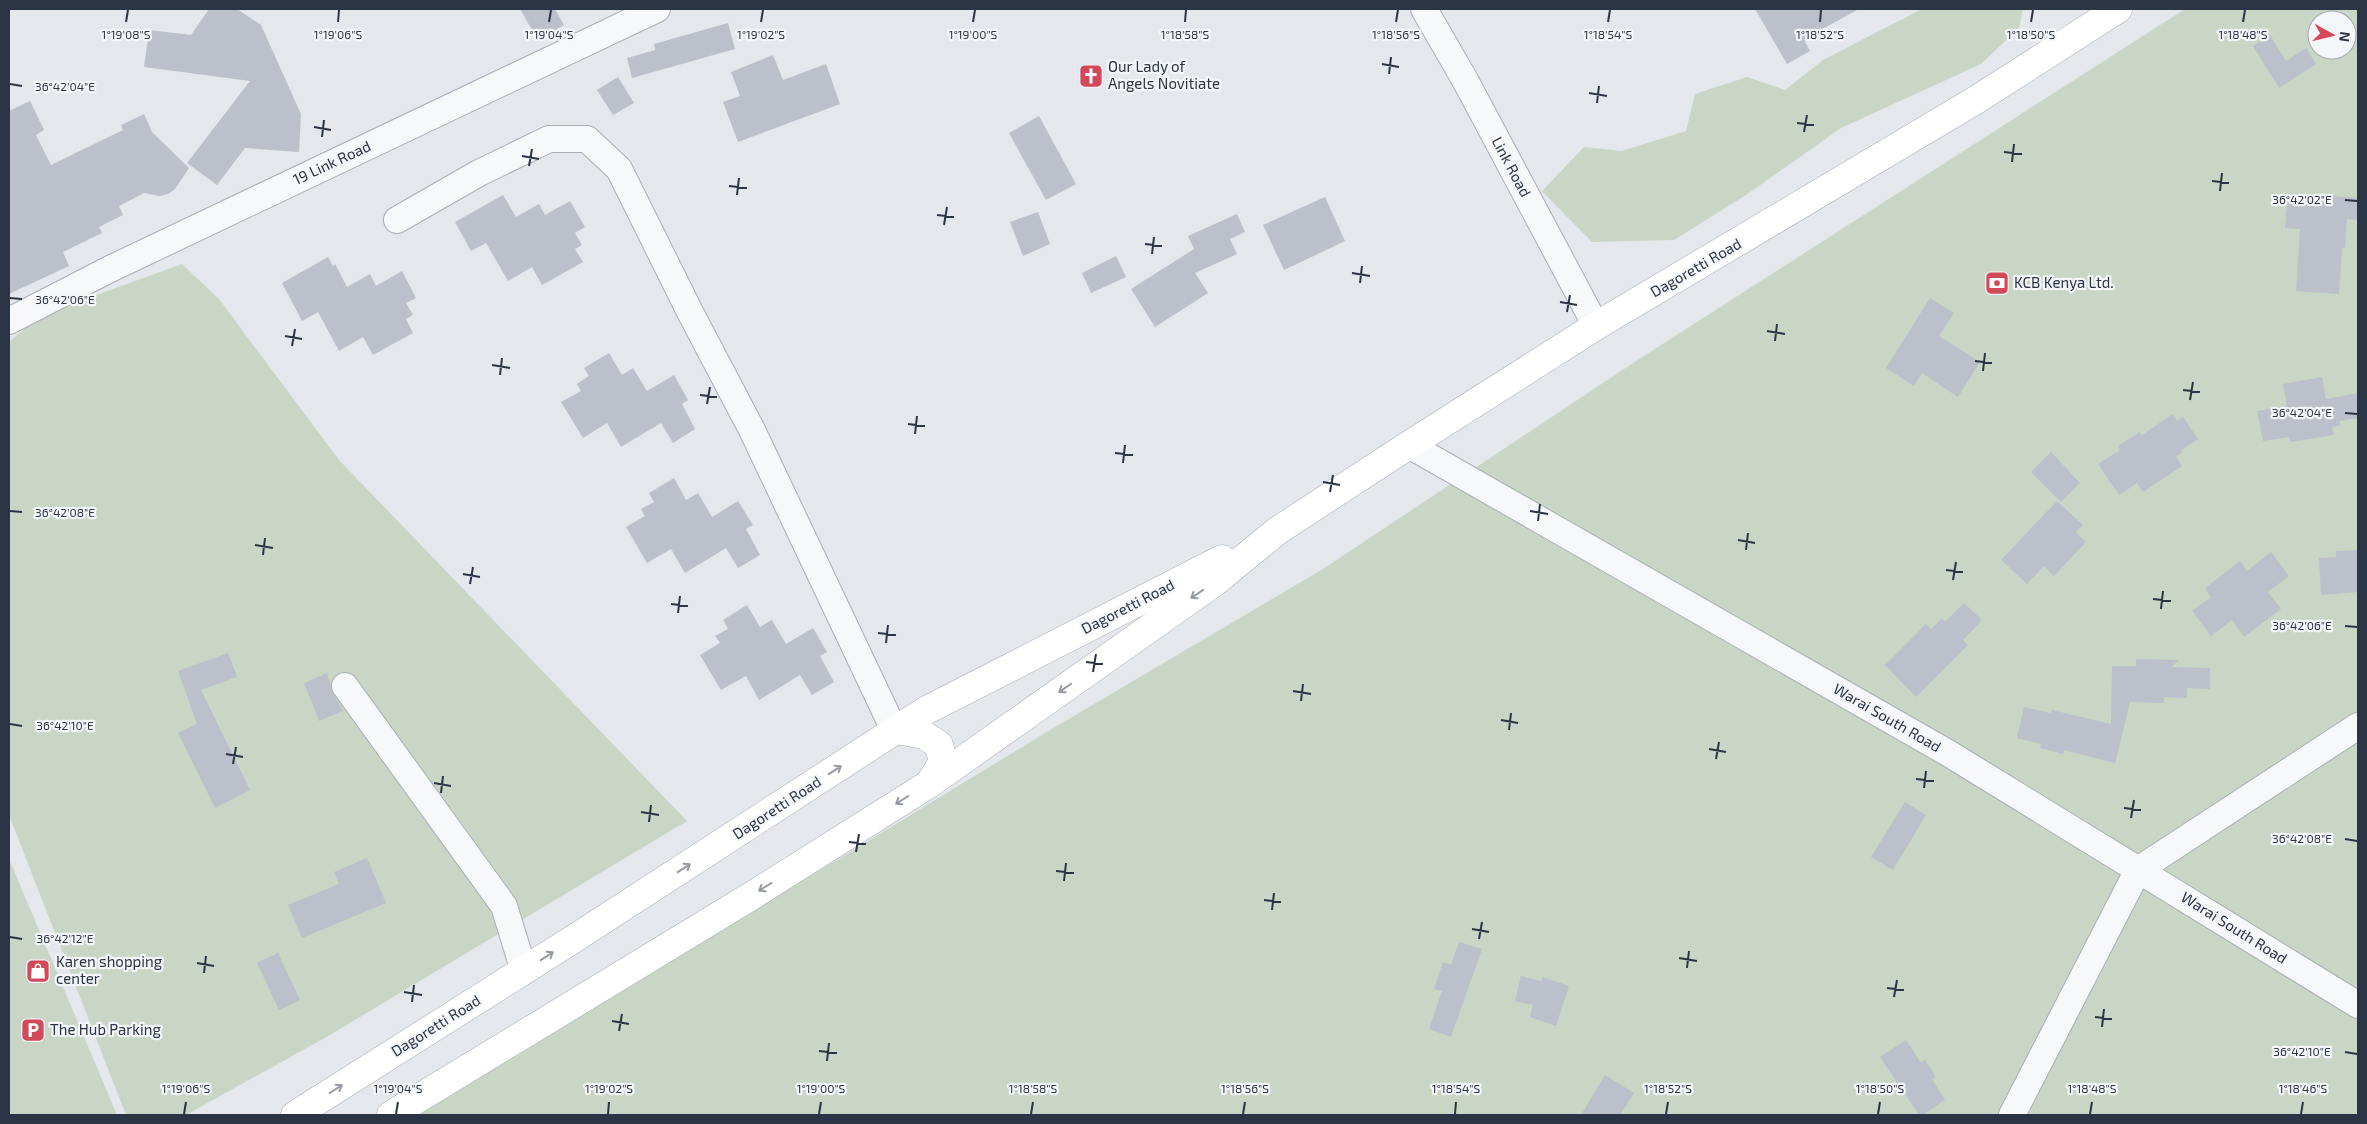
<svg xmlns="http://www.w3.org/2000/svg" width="2367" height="1124" viewBox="0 0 2367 1124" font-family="'Exo 2',sans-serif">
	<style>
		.green { fill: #c9d6c5; fill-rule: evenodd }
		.building { fill: #bbc0ca }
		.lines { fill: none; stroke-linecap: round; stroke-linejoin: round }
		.minor-casing { stroke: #a9aeb7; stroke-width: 28 }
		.secondary-casing { stroke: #a9aeb7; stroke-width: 29 }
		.minor { stroke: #f7f8fa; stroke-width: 26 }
		.secondary { stroke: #fff; stroke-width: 28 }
		.oneway { stroke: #959aa2 }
		.ticks { fill: none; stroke: #2b3445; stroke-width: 2 }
		.labels { text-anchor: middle; stroke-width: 4.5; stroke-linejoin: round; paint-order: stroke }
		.poi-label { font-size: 15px; fill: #2b3445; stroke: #f4f6f9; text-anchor: start }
		.street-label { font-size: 15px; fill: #2b3445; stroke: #f4f6f9 }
		.ticks-label { font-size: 12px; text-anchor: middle; fill: #2b3445; stroke: #f4f6f9; stroke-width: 4.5; stroke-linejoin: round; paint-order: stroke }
	</style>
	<rect width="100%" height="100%" fill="#e4e7ec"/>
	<g class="green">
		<path d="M1919 9H2023L2019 28 1981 64 1841 128 1746 195 1674 240 1592 242 1542 191 1584 147 1622 151 1686 131 1695 94 1747 77 1785 90 1823 60 1918 11Z"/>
		<path d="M2185 9H2358V1115H419L1045 733 1323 569 1633 363ZM2317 20H2347V50H2317Z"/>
		<path d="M182 264 219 299 339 460 687 821 330 1035 186 1115H126L9 815V342L41 315Z"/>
		<path d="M9 859 117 1115H9Z"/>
	</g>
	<g class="building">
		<path d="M209 9H237L261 25 301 114 299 152 245 148 217 185 187 163 250 81 144 67 149 30 191 35Z"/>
		<path d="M520 9H555L564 25 538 40Z"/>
		<path d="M1755 9H1859L1804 39 1810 51 1787 64Z"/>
		<path d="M728 23 735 49 632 78 627 58 655 50 654 44Z"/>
		<path d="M2270 35 2286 61 2306 48 2316 64 2279 88 2253 46Z"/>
		<path d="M773 55 783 80 826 64 840 104 738 142 723 102 740 96 731 72Z"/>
		<path d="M618 77 634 103 613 115 597 90Z"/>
		<path d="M30 101 44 130 36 135 51 165 123 130 121 125 144 114 152 132 189 168 175 189 168 194 160 196 144 193 119 206 123 215 99 227 102 233 63 252 69 266 9 294V111Z"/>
		<path d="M1039 116 1076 184 1046 200 1009 133Z"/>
		<path d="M2288 193 2358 198V220L2347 219 2345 248H2342L2339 294 2296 291 2300 229 2285 228Z"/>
		<path d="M503 195 516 217 539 204 545 215 570 201 585 227 575 233 582 245 575 249 583 262 542 285 532 267 508 281 486 243 471 251 455 222Z"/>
		<path d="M1325 197 1345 241 1284 270 1263 225Z"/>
		<path d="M1038 212 1050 244 1023 256 1010 222Z"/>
		<path d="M1237 214 1245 232 1230 239 1237 254 1195 273 1208 293 1155 327 1131 289 1194 249 1188 236Z"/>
		<path d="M1116 256 1126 277 1091 293 1082 273Z"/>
		<path d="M328 257 333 266 335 264 347 287 370 274 376 286 402 271 416 298 406 303 413 315 406 319 413 333 373 355 363 337 339 351 318 312 302 321 282 283Z"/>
		<path d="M1930 298 1954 313 1939 336 1980 362 1958 397 1922 373 1914 386 1886 368Z"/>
		<path d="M609 353 622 375 633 368 647 391 674 375 688 400 682 404 695 429 673 443 661 423 621 447 607 423 583 438 561 402 581 391 577 384 589 376 584 368Z"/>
		<path d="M2322 377 2326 399 2358 393V418L2340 421V425L2332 427 2334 435 2290 442 2289 437 2263 441 2257 411 2287 406 2283 384Z"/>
		<path d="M2173 414 2177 421 2183 417 2198 439 2181 450 2182 452 2176 457 2182 466 2143 492 2137 483 2119 495 2098 464 2120 450 2118 446 2140 432 2142 435Z"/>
		<path d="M2051 452 2080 483 2061 502 2031 472Z"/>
		<path d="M674 478 686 500 698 493 712 517 738 501 753 525 746 529 760 555 738 568 726 548 685 573 671 549 647 563 626 527 645 516 641 509 654 502 649 493Z"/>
		<path d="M2057 501 2083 525 2076 532 2086 542 2054 576 2044 566 2027 584 2001 560Z"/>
		<path d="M2358 550V592L2321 595 2319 558 2336 557V551Z"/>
		<path d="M2271 552 2289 576 2268 592 2281 609 2244 637 2232 620 2211 636 2192 611 2211 597 2205 588 2240 561 2247 571Z"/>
		<path d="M1964 603 1982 620 1963 640 1968 645 1916 697 1885 665 1926 624 1931 629 1942 618 1945 622Z"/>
		<path d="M747 605 760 627 772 620 786 644 813 628 827 652 820 656 834 682 812 695 800 675 759 700 746 676 721 690 700 655 720 643 715 636 728 629 723 620Z"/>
		<path d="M228 653 237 677 201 690 250 790 215 808 178 733 197 724 178 671Z"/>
		<path d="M2136 659 2179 660 2171 667 2210 668V689L2187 688V698L2164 697V703L2130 702 2115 763 2064 750 2063 754 2040 748 2041 744 2017 738 2024 707 2051 713 2052 710 2111 724 2112 666H2136Z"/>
		<path d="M327 673 333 694 343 711 319 721 304 683Z"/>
		<path d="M1905 802 1926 815 1893 870 1871 857Z"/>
		<path d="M367 858 386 903 302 938 288 905 339 884 334 872Z"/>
		<path d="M1459 942 1482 949 1451 1037 1429 1029 1442 991 1434 989 1443 962 1451 965Z"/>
		<path d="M278 953 300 1000 279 1010 257 963Z"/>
		<path d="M1521 976 1541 981 1543 977 1569 986 1556 1026 1530 1017 1533 1005 1515 1001Z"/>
		<path d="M1906 1040 1921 1063 1925 1060 1936 1077 1932 1079 1945 1100 1923 1115H1919L1880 1057Z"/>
		<path d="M1605 1075 1634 1093 1620 1115H1581Z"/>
	</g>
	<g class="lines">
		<g class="minor-casing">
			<g id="minor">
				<path d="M1424 9 1465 80 1596 326"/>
				<path d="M397 220 479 173 549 139H587L619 169 690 312 752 430 895 732"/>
				<path d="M9 321 110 269 657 9"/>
				<path d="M1409 445 1948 753 2358 1005"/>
				<path d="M345 686 504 906 524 971"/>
				<path d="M2012 1115 2138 870 2358 726"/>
			</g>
		</g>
		<g class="secondary-casing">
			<g id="secondary">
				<path d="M897 730 924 735 939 745 943 762 929 784"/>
				<path d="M295 1115 572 940 925 711 1222 559"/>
				<path d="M391 1115 753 895 929 784 1215 582 1277 531 1409 445 1596 326 1976 100 2118 9"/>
			</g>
		</g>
		<use href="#minor" class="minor"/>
		<use href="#secondary" class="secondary"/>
	</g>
	<defs><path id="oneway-shaft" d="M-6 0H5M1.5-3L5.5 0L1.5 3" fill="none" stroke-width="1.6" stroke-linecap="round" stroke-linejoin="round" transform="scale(1.25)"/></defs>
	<g class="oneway">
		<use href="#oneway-shaft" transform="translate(1197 594) rotate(146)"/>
		<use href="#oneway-shaft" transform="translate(1065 688) rotate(145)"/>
		<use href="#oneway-shaft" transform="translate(835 770) rotate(-33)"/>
		<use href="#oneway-shaft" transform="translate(902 800) rotate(148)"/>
		<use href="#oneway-shaft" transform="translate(684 868) rotate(-33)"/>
		<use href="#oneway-shaft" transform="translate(765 887) rotate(148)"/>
		<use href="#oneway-shaft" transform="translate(547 956) rotate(-33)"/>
		<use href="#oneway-shaft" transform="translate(336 1089) rotate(-32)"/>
	</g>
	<path class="ticks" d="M126 22 128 10M338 22 339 10M549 22 551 10M761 22 763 10M973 22 975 10M1185 22 1186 10M1396 22 1398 10M1608 22 1610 10M1820 22 1821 10M2031 22 2033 10M2243 22 2245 10M1382 64 1399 67M1389 74 1391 57M10 84 22 86M1589 93 1607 96M1597 103 1599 86M1797 123 1814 125M314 127 331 130M1804 132 1807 115M322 137 324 120M2004 152 2022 154M522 156 539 159M2012 162 2014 144M529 166 532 149M2212 181 2229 183M729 186 747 188M2220 191 2222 173M737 195 739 178M2345 200 2357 201M937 215 954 217M944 225 947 207M1145 244 1162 246M1152 254 1154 237M1352 273 1370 276M1360 283 1362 266M10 298 22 299M1560 302 1577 305M1567 312 1570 295M1767 331 1785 334M285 336 302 339M1775 341 1777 324M292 346 295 329M1975 361 1992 363M492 365 510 368M1983 371 1985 353M500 375 502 358M2183 390 2200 392M700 395 717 397M2190 400 2193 382M707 404 710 387M2345 413 2357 414M908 424 925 426M915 434 917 416M1115 453 1133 455M1123 463 1125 445M1323 482 1340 485M1330 492 1333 475M10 511 22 512M1530 511 1548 514M1538 521 1540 504M1738 540 1755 543M255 545 273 548M1746 550 1748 533M263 555 265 538M1946 570 1963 572M463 574 480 577M1953 580 1956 562M470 584 473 567M2153 599 2171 601M671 604 688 606M2161 609 2163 591M678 613 680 596M2345 626 2357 627M878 633 896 635M886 643 888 625M1086 662 1103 664M1093 672 1096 654M1293 691 1311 694M1301 701 1303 684M1501 720 1518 723M10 724 22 726M1509 730 1511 713M1709 749 1726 752M226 754 243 757M1716 759 1719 742M233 764 236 747M1916 779 1934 781M434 783 451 786M1924 788 1926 771M441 793 443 776M2124 808 2141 810M641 812 659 815M2131 818 2134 800M649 822 651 805M2345 839 2357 841M849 842 866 844M856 852 859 834M1056 871 1074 873M1064 881 1066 863M1264 900 1281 902M1272 910 1274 893M1472 929 1489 932M10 937 22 939M1479 939 1482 922M1679 958 1697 961M197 963 214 966M1687 968 1689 951M204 973 206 956M1887 988 1904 990M404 992 422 995M1894 997 1897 980M412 1002 414 985M2095 1017 2112 1019M612 1021 629 1024M2102 1027 2104 1009M619 1031 622 1014M819 1051 837 1053M2345 1052 2357 1054M827 1061 829 1043M184 1114 186 1102M396 1114 398 1102M608 1114 609 1102M819 1114 821 1102M1031 1114 1033 1102M1243 1114 1245 1102M1455 1114 1456 1102M1666 1114 1668 1102M1878 1114 1880 1102M2090 1114 2092 1102M2301 1114 2303 1102"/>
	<defs>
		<g id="church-square" transform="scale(1.25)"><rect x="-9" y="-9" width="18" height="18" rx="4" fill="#d1495b" stroke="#f4f6f9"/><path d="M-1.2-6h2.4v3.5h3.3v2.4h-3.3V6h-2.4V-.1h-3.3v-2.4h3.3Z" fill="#fff"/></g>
		<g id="bank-square" transform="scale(1.25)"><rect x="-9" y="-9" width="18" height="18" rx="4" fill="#d1495b" stroke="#f4f6f9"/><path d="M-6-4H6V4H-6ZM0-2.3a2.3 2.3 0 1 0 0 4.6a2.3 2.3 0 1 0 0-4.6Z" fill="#fff"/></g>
		<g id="shop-square" transform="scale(1.25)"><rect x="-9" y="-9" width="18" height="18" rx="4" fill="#d1495b" stroke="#f4f6f9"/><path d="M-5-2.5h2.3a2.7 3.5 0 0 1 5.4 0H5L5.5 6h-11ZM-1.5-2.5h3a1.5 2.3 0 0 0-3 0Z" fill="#fff"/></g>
		<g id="parking-square" transform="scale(1.25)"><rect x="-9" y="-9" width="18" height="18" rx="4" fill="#d1495b" stroke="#f4f6f9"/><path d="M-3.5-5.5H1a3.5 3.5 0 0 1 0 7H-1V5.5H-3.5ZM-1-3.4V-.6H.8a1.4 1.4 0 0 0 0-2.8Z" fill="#fff"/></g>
	</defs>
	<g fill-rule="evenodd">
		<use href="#church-square" x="1091" y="76"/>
		<use href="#bank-square" x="1997" y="283"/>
		<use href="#shop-square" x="38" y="971"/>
		<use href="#parking-square" x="33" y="1030"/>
	</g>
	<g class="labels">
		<g class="poi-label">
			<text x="1108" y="72">Our Lady of<tspan x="1108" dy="17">Angels Novitiate</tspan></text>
			<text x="2014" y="288">KCB Kenya Ltd.</text>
			<text x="56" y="967">Karen shopping<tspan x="56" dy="17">center</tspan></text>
			<text x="50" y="1035">The Hub Parking</text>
		</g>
		<g class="street-label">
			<text transform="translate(332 163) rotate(-25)" y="5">19 Link Road</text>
			<text transform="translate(1511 167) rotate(62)" y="5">Link Road</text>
			<text transform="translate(1696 268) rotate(-30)" y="5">Dagoretti Road</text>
			<text transform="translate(1128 607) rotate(-27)" y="5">Dagoretti Road</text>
			<text transform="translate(1887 718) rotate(30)" y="5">Warai South Road</text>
			<text transform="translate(777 808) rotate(-33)" y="5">Dagoretti Road</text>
			<text transform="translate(2234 928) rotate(32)" y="5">Warai South Road</text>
			<text transform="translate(436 1026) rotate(-32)" y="5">Dagoretti Road</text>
		</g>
	</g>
	<g class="ticks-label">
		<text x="126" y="39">1°19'08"S</text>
		<text x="338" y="39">1°19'06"S</text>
		<text x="549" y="39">1°19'04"S</text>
		<text x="761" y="39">1°19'02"S</text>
		<text x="973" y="39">1°19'00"S</text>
		<text x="1185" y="39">1°18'58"S</text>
		<text x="1396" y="39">1°18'56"S</text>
		<text x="1608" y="39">1°18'54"S</text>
		<text x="1820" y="39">1°18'52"S</text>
		<text x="2031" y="39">1°18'50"S</text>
		<text x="2243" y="39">1°18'48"S</text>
		<text x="65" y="91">36°42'04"E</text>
		<text x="2302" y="204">36°42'02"E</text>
		<text x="65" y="304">36°42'06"E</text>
		<text x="2302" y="417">36°42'04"E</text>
		<text x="65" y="517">36°42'08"E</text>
		<text x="2302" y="630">36°42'06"E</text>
		<text x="65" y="730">36°42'10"E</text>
		<text x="2302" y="843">36°42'08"E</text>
		<text x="65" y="943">36°42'12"E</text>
		<text x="2302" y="1056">36°42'10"E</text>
		<text x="186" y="1093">1°19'06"S</text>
		<text x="398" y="1093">1°19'04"S</text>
		<text x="609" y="1093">1°19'02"S</text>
		<text x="821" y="1093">1°19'00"S</text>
		<text x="1033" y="1093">1°18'58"S</text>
		<text x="1245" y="1093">1°18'56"S</text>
		<text x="1456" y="1093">1°18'54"S</text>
		<text x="1668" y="1093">1°18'52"S</text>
		<text x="1880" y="1093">1°18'50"S</text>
		<text x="2092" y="1093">1°18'48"S</text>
		<text x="2303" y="1093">1°18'46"S</text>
	</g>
	<rect width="2367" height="1124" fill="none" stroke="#2b3445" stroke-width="20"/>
	<g transform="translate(2332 35) rotate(98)"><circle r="24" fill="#f4f6f9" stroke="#a4a8b1"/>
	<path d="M0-4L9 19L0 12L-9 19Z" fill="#d1495b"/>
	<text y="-8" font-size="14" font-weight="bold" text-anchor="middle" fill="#2b3445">N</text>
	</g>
</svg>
